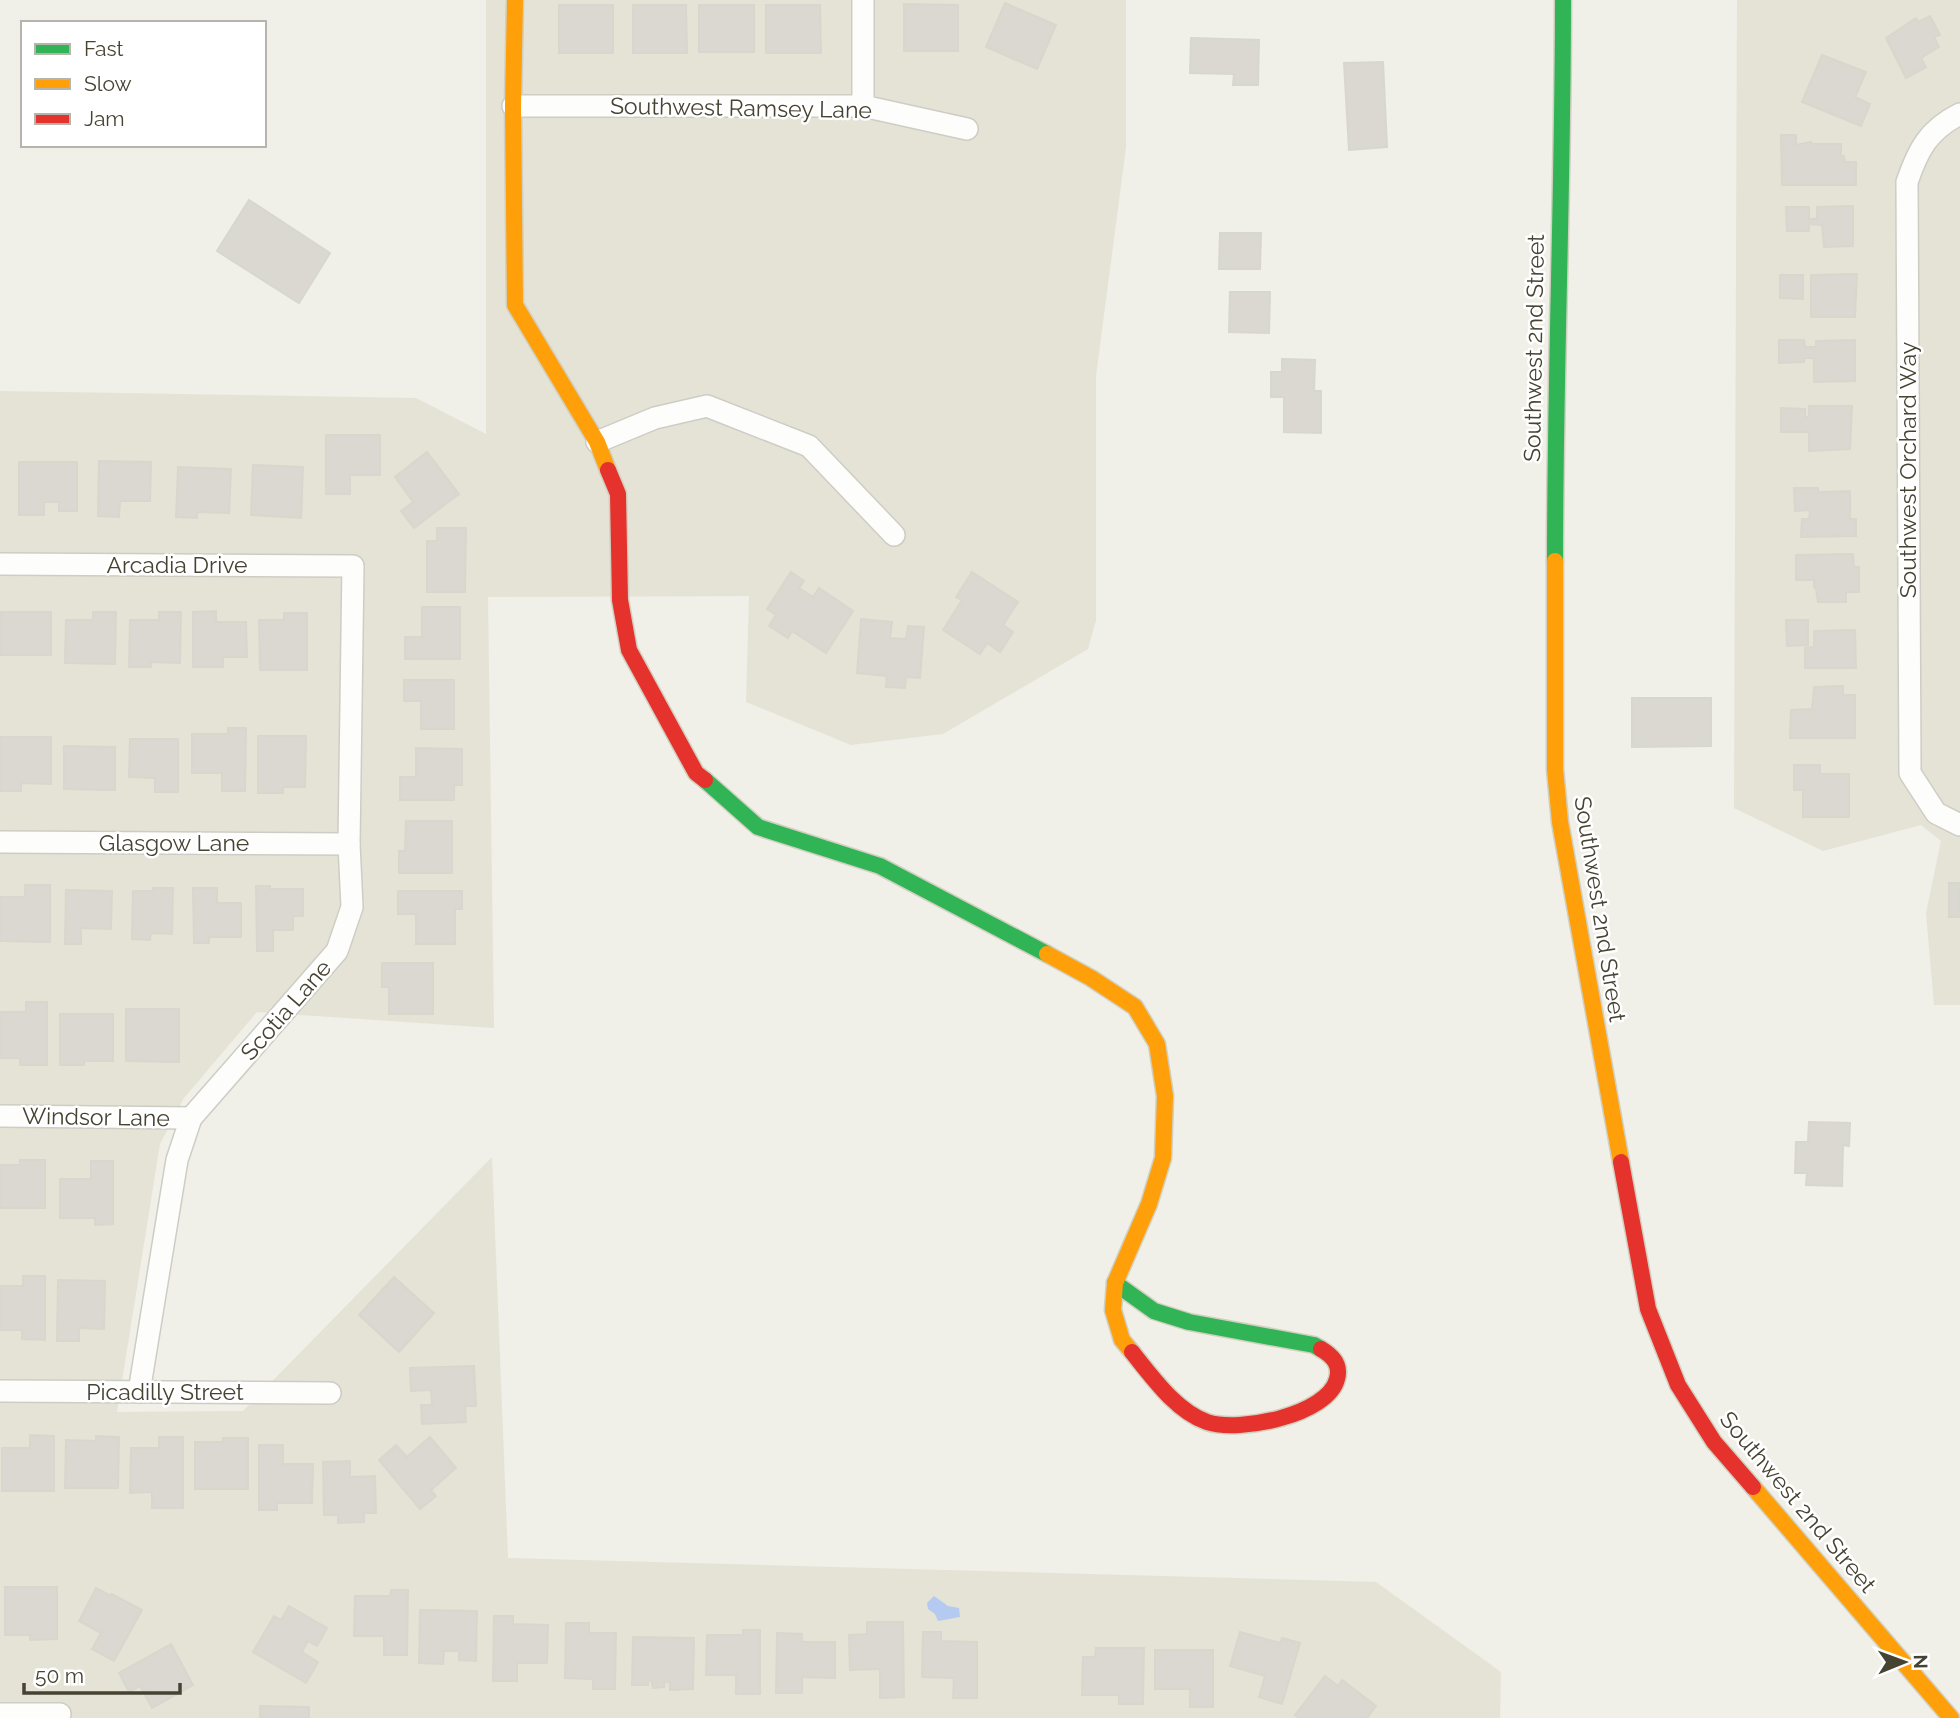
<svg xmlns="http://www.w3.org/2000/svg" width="1960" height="1718" viewBox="0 0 1960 1718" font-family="Raleway,sans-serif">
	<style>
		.residential { fill: #e5e3d5 }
		.water { fill: #b4caf1 }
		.building { fill: #dad8d0; stroke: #d8d7cd; stroke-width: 2 }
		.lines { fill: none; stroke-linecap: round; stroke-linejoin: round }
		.street-casing { stroke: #cecdc5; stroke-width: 24 }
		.fast-casing { stroke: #d1d0c0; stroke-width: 19 }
		.slow-casing { stroke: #d1d0c0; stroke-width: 19 }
		.jam-casing { stroke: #d1d0c0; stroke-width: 19 }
		.street { stroke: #fdfdfc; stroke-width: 21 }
		.fast { stroke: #30b455; stroke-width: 16 }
		.slow { stroke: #ff9f0a; stroke-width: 16 }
		.jam { stroke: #e5322d; stroke-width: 16 }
		.labels { text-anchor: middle; stroke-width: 5; stroke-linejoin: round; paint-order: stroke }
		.street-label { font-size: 23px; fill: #464333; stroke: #fff }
	</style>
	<rect width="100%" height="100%" fill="#f0efe8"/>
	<g class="residential">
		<path d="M486 0H1126V147L1096 376V620L1088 649 943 734 851 745 746 702 749 596 488 597 494 1028 257 1012 184 1098 160 1144 117 1412 243 1411 492 1157 508 1558 1376 1582 1501 1672 1500 1718H0V391L416 398 486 434Z"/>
		<path d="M1737 0H1960V1005H1934L1926 913 1941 841 1921 825 1823 851 1734 808Z"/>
	</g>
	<path class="water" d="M934 1596 948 1606 959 1608 960 1617 938 1621 935 1614 928 1609 927 1603Z"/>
	<g class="building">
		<path d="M1005 3 1056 25 1037 69 986 47Z"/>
		<path d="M904 4 958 5V51H904Z"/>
		<rect x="559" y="5" width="54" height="48"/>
		<path d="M633 5H686L687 53H633Z"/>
		<rect x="699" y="5" width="55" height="47"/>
		<path d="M766 5H820L821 53H766Z"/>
		<path d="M1930 16 1940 35 1934 37 1939 47 1921 58 1926 67 1906 78 1886 38 1916 18 1918 22Z"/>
		<path d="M1191 38 1259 40 1258 85H1233L1234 74 1190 73Z"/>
		<path d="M1822 55 1866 72 1855 97 1870 104 1861 126 1802 102Z"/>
		<path d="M1383 62 1387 147 1349 150 1344 63Z"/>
		<path d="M1781 135H1796V145L1811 142 1812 144H1841V156H1844L1845 162H1856V185H1782Z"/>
		<path d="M249 200 330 253 299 303 217 251Z"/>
		<path d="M1853 206V246L1824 247 1822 225 1809 224V231H1787L1786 207H1809V219H1817V207Z"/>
		<path d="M1220 233H1261L1260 269H1219Z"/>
		<path d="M1857 274 1855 317H1811V275Z"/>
		<path d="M1780 275H1803V299L1780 298Z"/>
		<path d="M1230 292H1270L1269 333 1229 332Z"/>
		<path d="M1779 340H1804L1805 347H1816V341L1855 340V381L1814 382V358H1804V362L1779 363Z"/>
		<path d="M1282 359 1315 360 1314 391H1321V433L1284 432V397H1271V372H1282Z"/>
		<path d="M1809 406H1852L1850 449 1809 451V432H1781V408L1805 409V417H1809Z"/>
		<path d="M326 435H380V475H350V494H326Z"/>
		<path d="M427 452 459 494 414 528 401 511 413 502 395 477Z"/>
		<path d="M99 461 151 462 150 501H120L119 517 98 516Z"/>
		<path d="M19 462H77V511H59V502H44V515H19Z"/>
		<path d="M253 465 303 467 301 518 251 515Z"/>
		<path d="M178 467 231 469 229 513 197 512V518L176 517Z"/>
		<path d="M1794 488H1818V492L1850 491V519H1856V536L1801 537 1802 519H1809L1810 510 1795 511Z"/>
		<path d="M437 528H466L465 592H427V541H437Z"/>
		<path d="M1853 554 1854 567H1859V592H1846V602H1818L1816 589 1814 587V582L1816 580H1796V555Z"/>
		<path d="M791 572 804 581 799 588 813 597 819 588 853 611 826 653 792 631 788 638 769 626 776 615 767 609Z"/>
		<path d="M972 572 1018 602 1003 625 1013 632 1000 652 987 643 980 654 943 630 962 600 956 597Z"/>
		<path d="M422 607H460V659H405V637H422Z"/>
		<path d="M216 611V622H246L247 657H223V667H193V612Z"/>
		<rect x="1" y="612" width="50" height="43"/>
		<path d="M93 612H116L115 664 65 663 66 620H93Z"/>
		<path d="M159 612H181L180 663 151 662V667H129L130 620H159Z"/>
		<path d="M284 613H307V670H260L259 620H284Z"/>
		<path d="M861 619 892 622 890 638 906 639 908 626 924 627 920 678 906 677 905 688 886 687 887 676 857 673Z"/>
		<path d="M1786 620H1808V645L1787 646Z"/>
		<path d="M1855 630 1856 668H1805V648L1814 647V631Z"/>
		<path d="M404 680H454V729H421V701H404Z"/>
		<path d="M1843 686V695H1855V738H1790L1791 710 1812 709 1814 687Z"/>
		<path d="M1632 698H1711V746L1632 747Z"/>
		<path d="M228 728H246L245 791H222V773H192V734H228Z"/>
		<path d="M258 736H306L305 787H283V793H258Z"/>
		<path d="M0 737H51V784L21 783V791H0Z"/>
		<path d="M130 739H178V792H155V778L129 777Z"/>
		<path d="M64 746 115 747V790L64 789Z"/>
		<path d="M416 748 462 749V785H454V800H400V777H416Z"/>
		<path d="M1794 765H1820V774H1849V817H1803V790H1794Z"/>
		<path d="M406 821H452V873H399V851H405Z"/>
		<rect x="1949" y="883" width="11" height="34"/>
		<path d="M25 885H50V942L0 941V897H25Z"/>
		<path d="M256 886H270V889H303V916H293V930H273V951H257Z"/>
		<path d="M153 888H173L172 934 151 933 150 940 132 939 133 891H153Z"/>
		<path d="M193 888H217V903H241V937H209V943H194Z"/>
		<path d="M66 890 112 891 111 929 81 928V944H65Z"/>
		<path d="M398 891H462V909H455V944H416V914H398Z"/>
		<path d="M382 963H433V1014H389V987H382Z"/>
		<path d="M26 1002H47V1065H20V1058H0V1012H26Z"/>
		<path d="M126 1009H179V1062L126 1061Z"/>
		<path d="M60 1014H113V1061H84V1065H60Z"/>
		<path d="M1809 1122 1850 1123 1849 1146 1843 1145 1842 1186 1806 1185 1807 1173H1795L1796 1142H1808Z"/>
		<path d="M20 1160H45V1208H0V1165H20Z"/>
		<path d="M91 1161H113V1224L95 1225V1218H60V1179H91Z"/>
		<path d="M23 1276H45V1340L22 1339V1330H0V1286H23Z"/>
		<path d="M394 1277 434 1313 399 1352 359 1315Z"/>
		<path d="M58 1280 105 1281 104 1329 79 1328V1341H57Z"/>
		<path d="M474 1366 476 1406H465L466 1422 422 1424 421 1405H432L431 1390 411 1391 410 1368Z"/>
		<path d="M30 1435 54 1436V1491H2V1448H30Z"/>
		<path d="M96 1436 119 1437 118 1488H65L66 1440 96 1441Z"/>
		<path d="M159 1437H183V1508H152V1492L130 1493 131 1448H159Z"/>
		<path d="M430 1437 456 1468 431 1490 436 1496 420 1509 379 1460 396 1445 407 1457Z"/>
		<path d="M223 1438H248V1489H195V1442H223Z"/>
		<path d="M259 1445H283V1464H313L312 1503H277V1510H259Z"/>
		<path d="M350 1461V1477L375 1476 376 1513H364V1522L338 1523V1515H324L323 1462Z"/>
		<path d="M5 1587H57V1639L30 1640V1635H5Z"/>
		<path d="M96 1588 111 1596 112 1594 142 1610 114 1661 92 1649 101 1633 79 1621Z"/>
		<path d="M391 1590H408L407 1655H384V1636H354L355 1596H390Z"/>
		<path d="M289 1606 327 1628 317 1646 308 1641 302 1652 318 1662 306 1683 253 1652 274 1616 281 1620Z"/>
		<path d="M420 1610 477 1611 476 1661 459 1660V1651H444L443 1664 419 1663Z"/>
		<path d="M494 1616H513V1624L548 1625 547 1663H517V1681H493Z"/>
		<path d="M867 1622H903L904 1697 880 1698V1669L850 1670 849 1635 867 1634Z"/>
		<path d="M566 1623H589V1633H616L615 1689H593V1679L565 1678Z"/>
		<path d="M743 1630H760V1694H736V1675H706L707 1635H743Z"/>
		<path d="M923 1632H941V1641L977 1642V1698H953L954 1678 922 1677Z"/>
		<path d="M1240 1632 1280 1643 1282 1638 1300 1643 1282 1704 1259 1697 1265 1676 1230 1666Z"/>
		<path d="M777 1633 802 1634V1642H835V1678L802 1677V1693H776Z"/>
		<path d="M633 1637 694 1638 693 1689 670 1690V1682H664V1687L653 1688 651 1680H648V1685H632Z"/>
		<path d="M171 1644 193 1685 152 1708 140 1686 129 1692 119 1673Z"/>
		<path d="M1096 1648H1144L1143 1704H1119V1695H1082L1083 1657H1095Z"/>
		<path d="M1155 1650H1213V1707H1190V1689H1155Z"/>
		<path d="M1325 1676 1338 1686 1342 1680 1376 1706 1367 1718H1299L1295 1715Z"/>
		<path d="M260 1706 309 1707V1718H260Z"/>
	</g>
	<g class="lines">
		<g class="street-casing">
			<g id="street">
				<path d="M863 0V106"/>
				<path d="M513 106H863L967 129"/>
				<path d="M1960 114C1928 130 1918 150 1907 182L1910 773 1936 813 1960 825"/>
				<path d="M597 442 655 418 707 406 809 446 894 535"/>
				<path d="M0 564 353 566 349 844 352 907 337 951 191 1118 177 1160 139 1392"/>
				<path d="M0 842 349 844"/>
				<path d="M0 1116 191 1118"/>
				<path d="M0 1391 330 1393"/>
				<path d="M0 1714H60"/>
			</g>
		</g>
		<g class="fast-casing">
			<g id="fast">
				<path d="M1555 561C1555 374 1563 187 1563 0"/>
				<path d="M705 780 758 827 880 866 1047 954"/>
				<path d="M1115 1283 1154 1311 1189 1322 1314 1345 1321 1349"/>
			</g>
		</g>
		<g class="slow-casing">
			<g id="slow">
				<path d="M515 0 513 106 515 305 597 442 608 470"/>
				<path d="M1555 561V769L1560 822 1621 1162"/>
				<path d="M1047 954 1091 978 1135 1007 1157 1044 1165 1096 1163 1158 1149 1204 1115 1283 1113 1310 1122 1340 1132 1352"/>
				<path d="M1753 1487 1951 1718"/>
			</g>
		</g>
		<g class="jam-casing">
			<g id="jam">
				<path d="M608 470 618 494 620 600 629 650 696 773 705 780"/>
				<path d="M1621 1162 1648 1309 1678 1385 1714 1442 1753 1487"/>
				<path d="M1132 1352C1152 1377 1176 1411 1207 1422 1239 1433 1328 1415 1337 1379 1341 1365 1333 1356 1321 1349"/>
			</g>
		</g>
		<use href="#street" class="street"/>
		<use href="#fast" class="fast"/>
		<use href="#slow" class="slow"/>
		<use href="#jam" class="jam"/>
	</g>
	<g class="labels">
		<g class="street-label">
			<text transform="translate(741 108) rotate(1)" y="8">Southwest Ramsey Lane</text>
			<text transform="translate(1534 348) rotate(-89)" y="8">Southwest 2nd Street</text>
			<text transform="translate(1908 470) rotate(-90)" y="8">Southwest Orchard Way</text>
			<text x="177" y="573">Arcadia Drive</text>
			<text x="174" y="851">Glasgow Lane</text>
			<text transform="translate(1600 909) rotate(81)" y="8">Southwest 2nd Street</text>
			<text transform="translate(286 1010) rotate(-49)" y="8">Scotia Lane</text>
			<text transform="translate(96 1117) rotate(1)" y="8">Windsor Lane</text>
			<text x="165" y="1400">Picadilly Street</text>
			<text transform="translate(1798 1502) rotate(50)" y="8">Southwest 2nd Street</text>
		</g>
	</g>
	<rect x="21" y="21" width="245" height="126" fill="#ffffff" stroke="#b5b4ad" stroke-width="2"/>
	<rect x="35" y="44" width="35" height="10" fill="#30b455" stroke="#b5b4ad" stroke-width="2"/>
	<text x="84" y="56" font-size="21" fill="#464333">Fast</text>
	<rect x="35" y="79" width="35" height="10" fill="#ff9f0a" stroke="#b5b4ad" stroke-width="2"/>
	<text x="84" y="91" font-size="21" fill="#464333">Slow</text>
	<rect x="35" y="114" width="35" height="10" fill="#e5322d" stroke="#b5b4ad" stroke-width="2"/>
	<text x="84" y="126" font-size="21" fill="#464333">Jam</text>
	<g transform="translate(1904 1662) rotate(89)" stroke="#ffffff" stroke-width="5" paint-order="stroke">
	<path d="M0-5L12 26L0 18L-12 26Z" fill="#464333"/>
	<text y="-10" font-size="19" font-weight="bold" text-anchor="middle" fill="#464333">N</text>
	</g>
	<path d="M24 1683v10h156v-10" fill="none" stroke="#464333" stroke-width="3.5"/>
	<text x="35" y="1683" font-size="21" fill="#464333" stroke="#ffffff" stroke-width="5" paint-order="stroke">50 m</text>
</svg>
